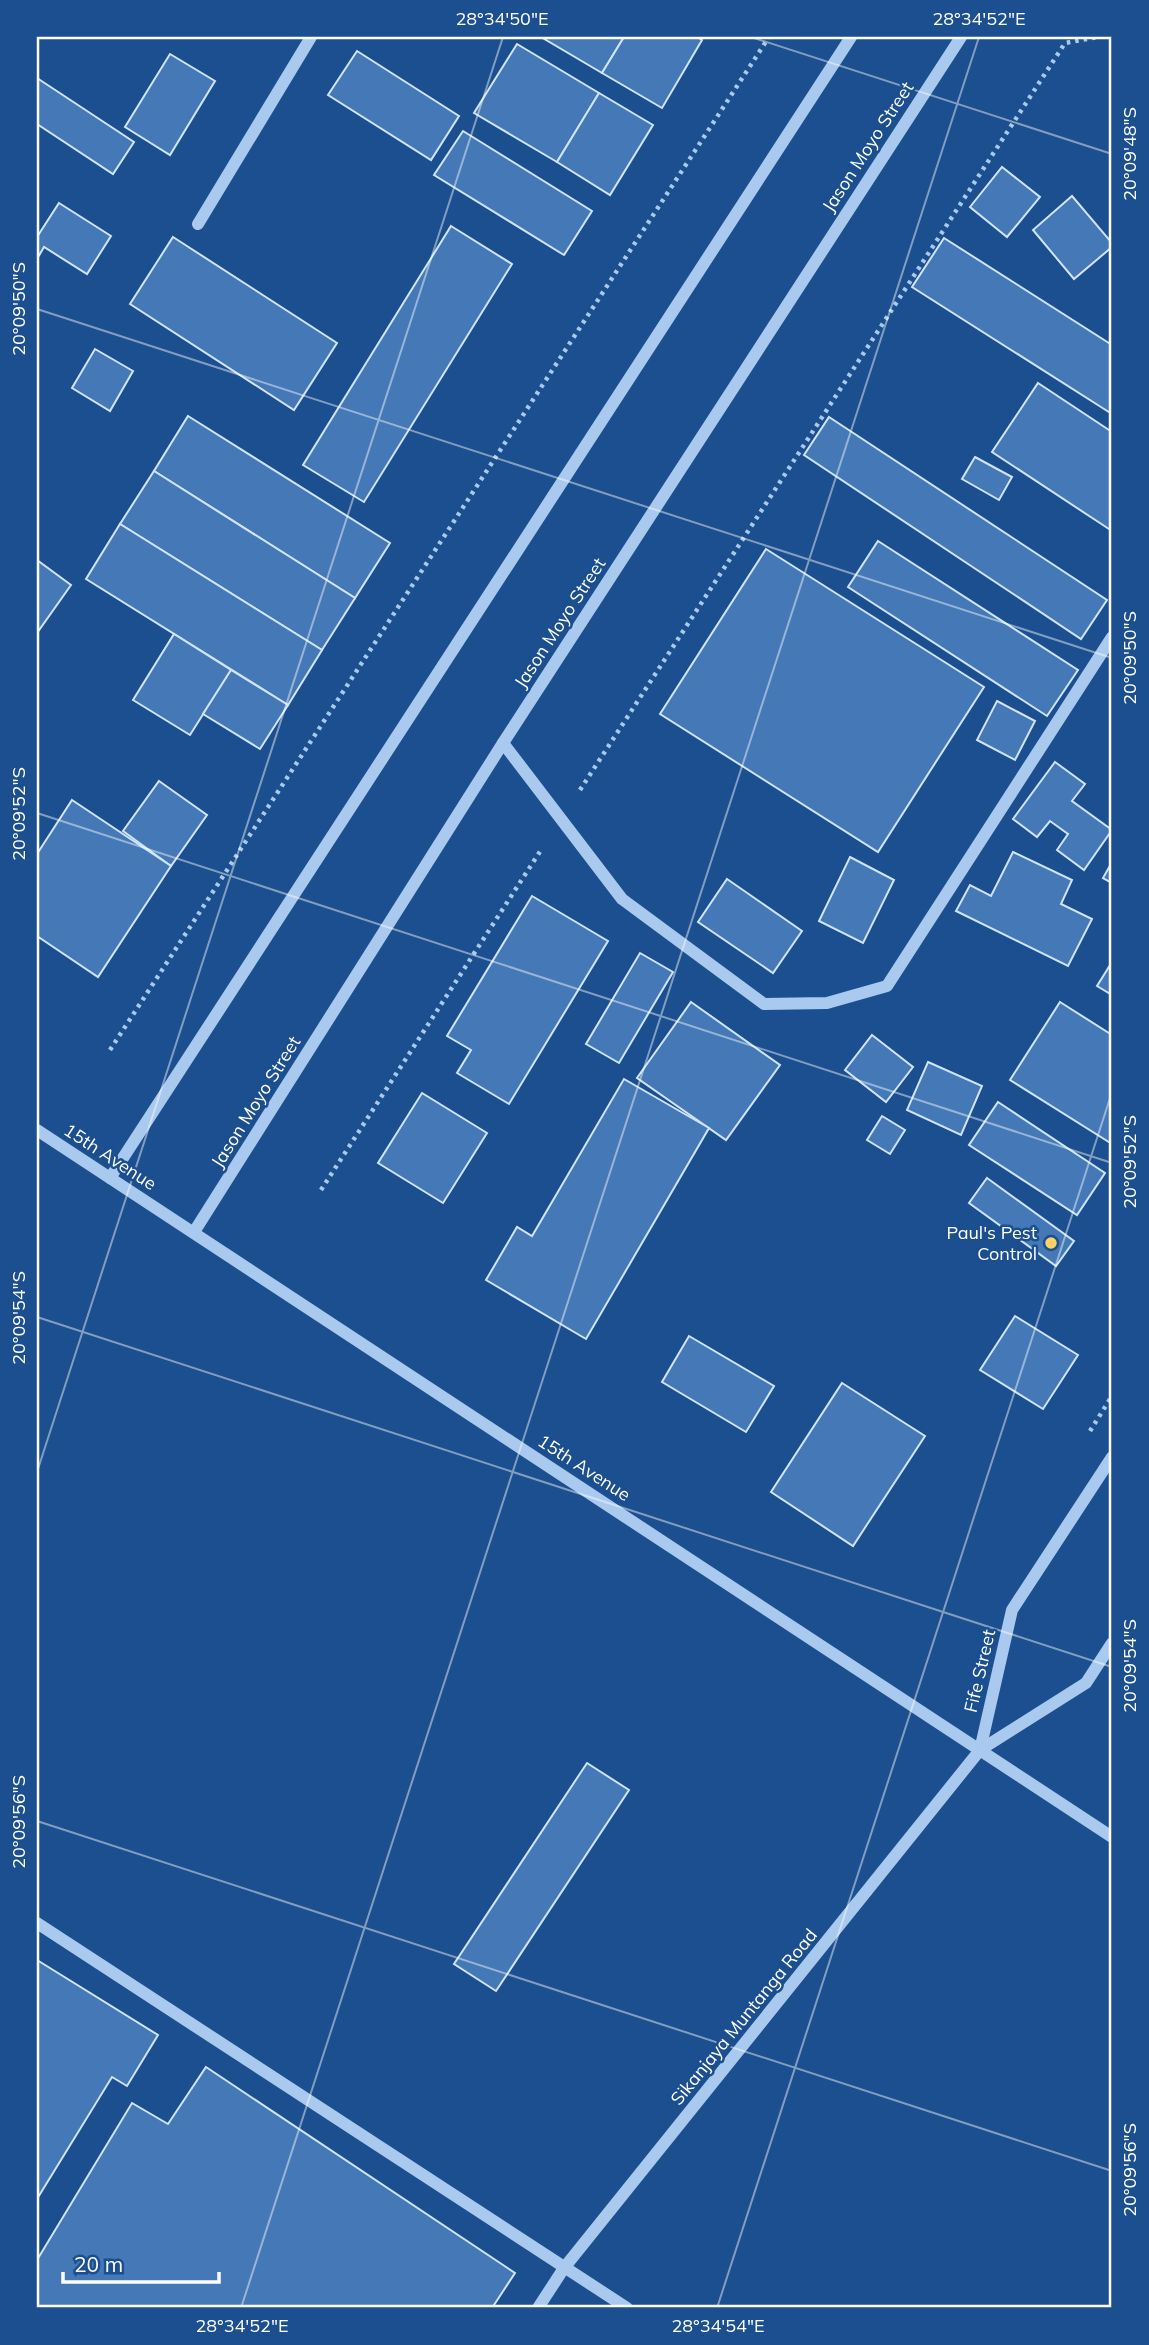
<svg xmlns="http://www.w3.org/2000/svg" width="1149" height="2345" viewBox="0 0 1149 2345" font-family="Mulish,sans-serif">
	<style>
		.building { fill: #4478b7; stroke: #cfe3fa; stroke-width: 2 }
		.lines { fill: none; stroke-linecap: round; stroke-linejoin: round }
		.path { stroke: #a9c9ee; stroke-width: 4.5; stroke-dasharray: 3.5 5; stroke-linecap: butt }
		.minor { stroke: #a9c9ee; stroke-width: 12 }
		.ticks { fill: none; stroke: #fff; stroke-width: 2; stroke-opacity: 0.45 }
		.poi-dot { fill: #ffd166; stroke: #1b4f8f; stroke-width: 2.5 }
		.labels { text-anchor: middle; stroke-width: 5; stroke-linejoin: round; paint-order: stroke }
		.street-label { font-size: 18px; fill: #fff; stroke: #1b4f8f }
		.poi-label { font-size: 18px; fill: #fff; stroke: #1b4f8f; text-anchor: end }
		.neatline { fill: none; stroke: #fff; stroke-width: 2.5 }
		.ticks-label { font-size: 18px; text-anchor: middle; fill: #fff }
	</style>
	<rect width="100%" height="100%" fill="#1b4f8f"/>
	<g class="building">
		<path d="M541 37H624L602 73Z"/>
		<path d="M624 37H697L702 40 662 108 602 73Z"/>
		<path d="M517 44 599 93 557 162 474 113Z"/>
		<path d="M357 51 459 116 431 160 328 95Z"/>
		<path d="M170 54 215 81 170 155 125 127Z"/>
		<path d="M37 78 134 142 113 174 37 124Z"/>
		<path d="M599 93 653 125 610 195 557 162Z"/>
		<path d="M463 131 592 211 564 255 434 175Z"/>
		<path d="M1002 167 1040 197 1007 237 970 207Z"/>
		<path d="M1072 196 1112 243V247L1074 279 1033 230Z"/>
		<path d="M59 203 111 236 87 274 44 247 37 259V237Z"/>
		<path d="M451 226 512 264 364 502 303 465Z"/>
		<path d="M173 237 337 343 294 410 130 304Z"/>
		<path d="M944 238 1112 345V414L912 287Z"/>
		<path d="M95 349 133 371 110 411 72 388Z"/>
		<path d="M1038 383 1112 432V531L992 452Z"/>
		<path d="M188 416 390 543 355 598 154 471Z"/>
		<path d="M829 417 1107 600 1081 639 804 455Z"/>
		<path d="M975 457 1012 477 999 500 962 479Z"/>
		<path d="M154 471 355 598 322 650 120 524Z"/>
		<path d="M120 524 322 650 288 705 86 579Z"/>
		<path d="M878 541 1078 670 1047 716 848 587Z"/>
		<path d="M766 549 984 687 878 852 660 714Z"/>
		<path d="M37 560 71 585 37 633Z"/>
		<path d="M174 634 231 670 190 735 133 700Z"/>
		<path d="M231 670 288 705 260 749 203 714Z"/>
		<path d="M997 701 1035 721 1015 760 977 740Z"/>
		<path d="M1055 762 1085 784 1072 801 1112 830 1084 870 1057 850 1068 834 1050 821 1037 837 1013 819Z"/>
		<path d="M159 781 207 815 171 866 123 831Z"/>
		<path d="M72 800 171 866 98 977 37 936V854Z"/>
		<path d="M1013 852 1072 880 1061 904 1092 919 1068 966 956 911 970 885 991 896Z"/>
		<path d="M850 857 894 880 863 943 819 921Z"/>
		<path d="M1112 862V883L1103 878Z"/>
		<path d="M727 879 802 931 773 973 698 922Z"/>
		<path d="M532 896 608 941 509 1104 457 1073 471 1050 447 1036Z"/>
		<path d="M640 953 673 972 619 1063 586 1044Z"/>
		<path d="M1112 962V995L1097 986Z"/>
		<path d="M691 1002 780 1065 726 1140 637 1078Z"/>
		<path d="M1060 1002 1112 1035V1144L1010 1080Z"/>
		<path d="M872 1035 913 1067 886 1102 845 1070Z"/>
		<path d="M928 1062 982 1086 961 1135 907 1110Z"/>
		<path d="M624 1079 709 1128 586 1339 486 1280 517 1227 532 1236Z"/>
		<path d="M422 1093 487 1133 443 1203 378 1163Z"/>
		<path d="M998 1102 1105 1173 1077 1215 969 1145Z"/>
		<path d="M882 1116 905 1130 890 1154 867 1140Z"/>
		<path d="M987 1178 1074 1241 1056 1266 969 1203Z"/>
		<path d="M1015 1316 1078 1355 1043 1409 980 1370Z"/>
		<path d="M689 1336 774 1386 746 1432 662 1382Z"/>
		<path d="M842 1383 925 1436 853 1546 771 1492Z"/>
		<path d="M587 1763 629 1790 496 1991 454 1964Z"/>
		<path d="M37 1960 158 2035 127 2086 112 2077 37 2199Z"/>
		<path d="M206 2067 515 2273 492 2308H37V2260L132 2103 168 2124Z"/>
	</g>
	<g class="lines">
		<g class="path">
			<path d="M580 790 1065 43 1098 37"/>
			<path d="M110 1050 769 37"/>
			<path d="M321 1190 541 850"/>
			<path d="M1090 1431 1112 1396"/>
		</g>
		<g class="minor">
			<path d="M198 224 311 37"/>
			<path d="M503 743 622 899 764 1004 827 1003 887 986 1112 637"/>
			<path d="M37 1130 1112 1837"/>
			<path d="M110 1178 851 37"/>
			<path d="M194 1232 503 743 961 37"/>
			<path d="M980 1750 1012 1610 1112 1457"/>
			<path d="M37 1923 627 2308"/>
			<path d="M538 2308 564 2268 980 1750 1086 1683 1112 1643"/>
		</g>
	</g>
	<path class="ticks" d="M751 37 1112 154M37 309 1112 658M37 813 1112 1163M37 1317 1112 1667M37 1472 503 37M37 1821 1112 2171M241 2308 979 37M717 2308 1112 1092"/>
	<circle class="poi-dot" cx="1051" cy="1243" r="7"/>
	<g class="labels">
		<g class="street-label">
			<text transform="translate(868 147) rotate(-57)" y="6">Jason Moyo Street</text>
			<text transform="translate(560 623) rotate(-57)" y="6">Jason Moyo Street</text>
			<text transform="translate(256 1102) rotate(-58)" y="6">Jason Moyo Street</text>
			<text transform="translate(110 1157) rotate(33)" y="6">15th Avenue</text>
			<text transform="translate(584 1468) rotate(33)" y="6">15th Avenue</text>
			<text transform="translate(980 1671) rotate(-77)" y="6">Fife Street</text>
			<text transform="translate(744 2017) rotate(-51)" y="6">Sikanjaya Muntanga Road</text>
		</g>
		<g class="poi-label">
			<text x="1037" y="1239">Paul's Pest<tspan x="1037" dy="21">Control</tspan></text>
		</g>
	</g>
	<rect width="1149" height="2345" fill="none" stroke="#1b4f8f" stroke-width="77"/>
	<path d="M63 2272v10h156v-10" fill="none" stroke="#ffffff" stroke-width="3.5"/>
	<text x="74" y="2272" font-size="21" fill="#ffffff" stroke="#1b4f8f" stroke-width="5" paint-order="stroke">20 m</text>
	<rect x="38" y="38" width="1072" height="2268" class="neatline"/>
	<g class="ticks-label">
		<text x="502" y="25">28°34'50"E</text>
		<text x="979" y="25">28°34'52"E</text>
		<text transform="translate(1130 154) rotate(-90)" y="6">20°09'48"S</text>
		<text transform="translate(19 309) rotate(-90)" y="6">20°09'50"S</text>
		<text transform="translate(1130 658) rotate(-90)" y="6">20°09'50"S</text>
		<text transform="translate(19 814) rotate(-90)" y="6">20°09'52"S</text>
		<text transform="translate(1130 1162) rotate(-90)" y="6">20°09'52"S</text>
		<text transform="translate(19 1318) rotate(-90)" y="6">20°09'54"S</text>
		<text transform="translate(1130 1666) rotate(-90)" y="6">20°09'54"S</text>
		<text transform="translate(19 1822) rotate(-90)" y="6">20°09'56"S</text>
		<text transform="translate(1130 2170) rotate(-90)" y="6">20°09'56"S</text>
		<text x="242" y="2332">28°34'52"E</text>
		<text x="718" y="2332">28°34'54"E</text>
	</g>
</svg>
